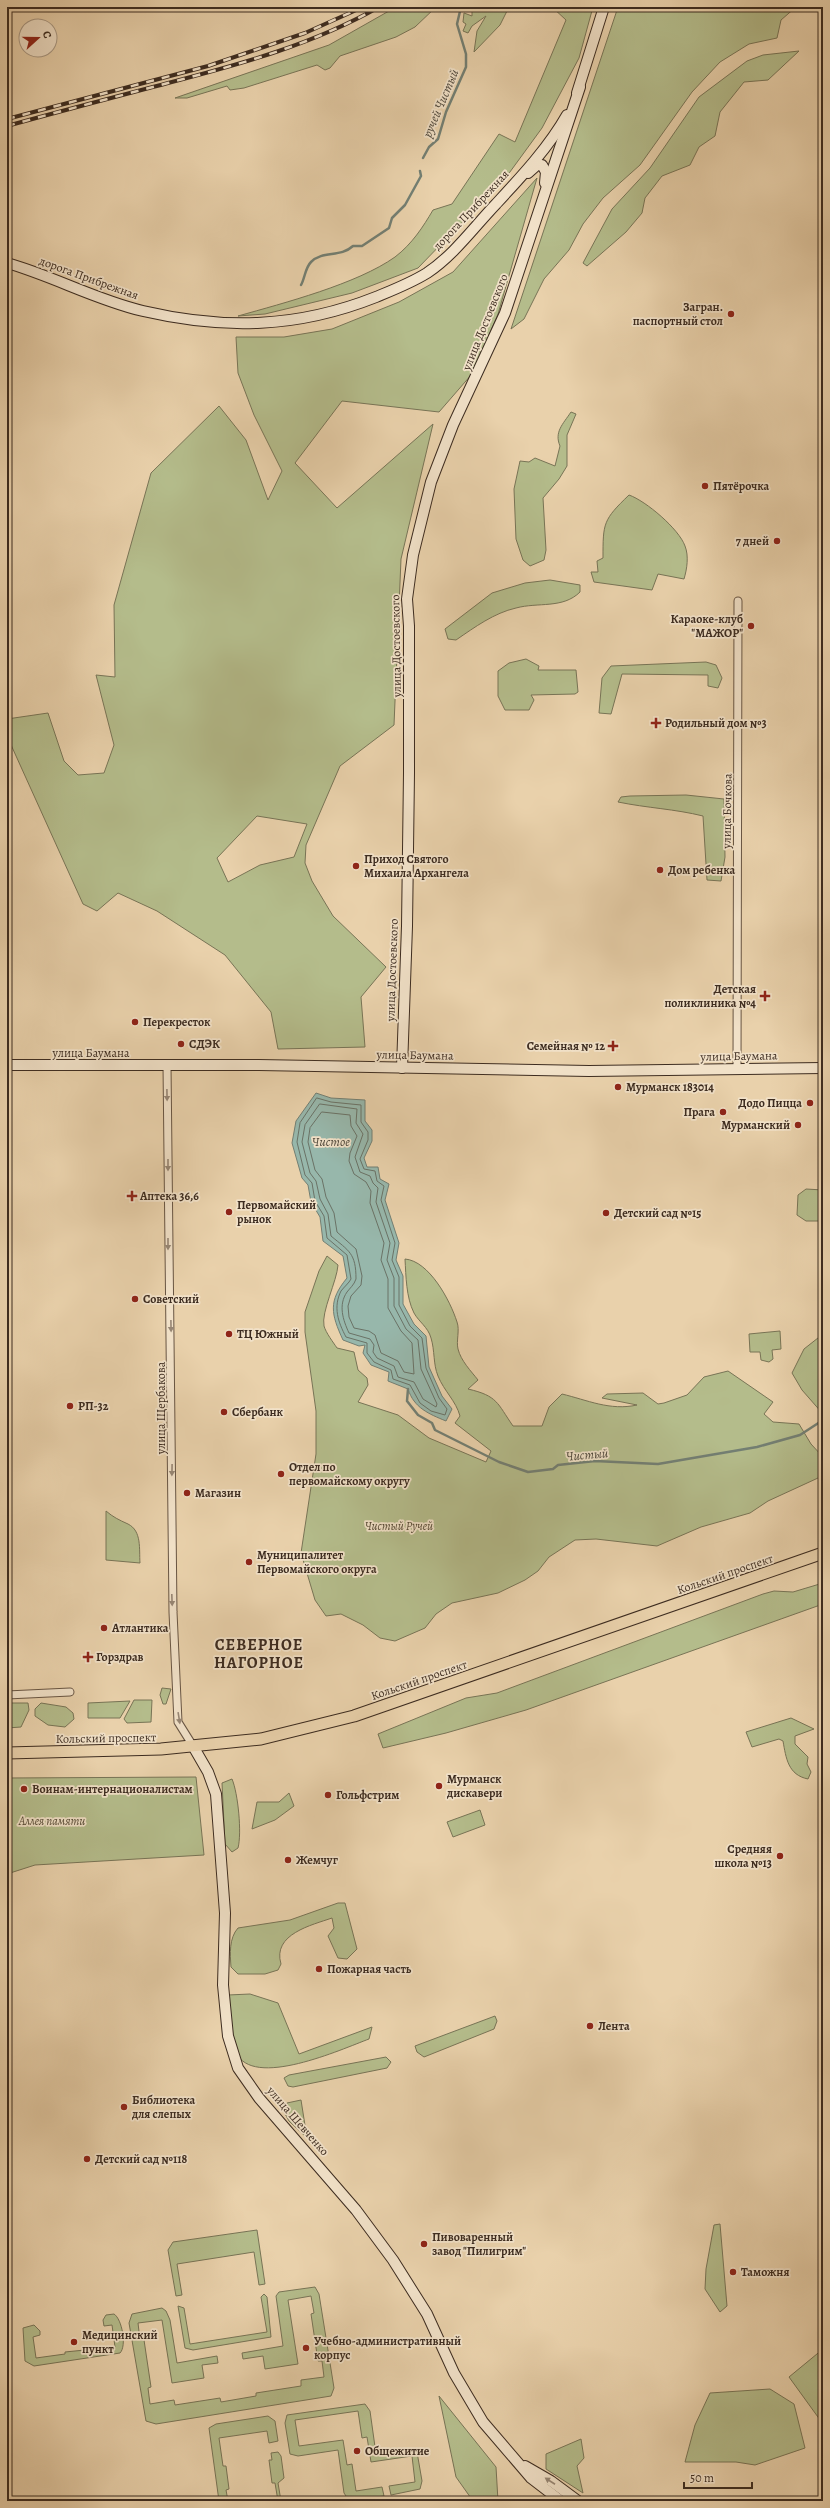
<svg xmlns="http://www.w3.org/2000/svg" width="830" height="2508" viewBox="0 0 830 2508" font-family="Alegreya,serif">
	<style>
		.green { fill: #b4bc8b; stroke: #787456; fill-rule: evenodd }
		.water { fill: #97b7ab; stroke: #737f73 }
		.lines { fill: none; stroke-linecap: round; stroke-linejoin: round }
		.shore { stroke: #6a7266; stroke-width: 1 }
		.stream { stroke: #737f73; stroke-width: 2.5 }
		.street-casing { stroke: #685543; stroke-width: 9 }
		.secondary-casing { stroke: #3d2c20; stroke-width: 12 }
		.primary-casing { stroke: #3d2c20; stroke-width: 13 }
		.street { stroke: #f1e1c8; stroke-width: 7 }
		.secondary { stroke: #f1e1c8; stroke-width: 10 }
		.primary { stroke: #e9d1ab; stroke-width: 11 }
		.rail-casing { stroke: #3d2c20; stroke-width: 4 }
		.rail { stroke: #f1e1c8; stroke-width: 2.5; stroke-dasharray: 8; stroke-linecap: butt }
		.oneway { fill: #978674 }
		.poi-dot { fill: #8f2418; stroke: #f1e1c8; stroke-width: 1.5 }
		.labels { text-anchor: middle; stroke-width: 3.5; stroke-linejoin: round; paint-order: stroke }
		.street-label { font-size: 12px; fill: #3d2c20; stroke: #f1e1c8 }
		.poi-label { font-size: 12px; font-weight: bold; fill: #3d2c20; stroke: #f1e1c8; text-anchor: start }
		.park-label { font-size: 12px; font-style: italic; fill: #554935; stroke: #f1e1c8 }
		.water-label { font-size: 13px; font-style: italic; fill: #4f483c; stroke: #f1e1c8 }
		.district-label { font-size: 16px; font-weight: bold; letter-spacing: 1px; fill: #3d2c20; stroke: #f1e1c8 }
	</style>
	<rect width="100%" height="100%" fill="#e9d1ab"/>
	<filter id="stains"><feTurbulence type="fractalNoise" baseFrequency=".005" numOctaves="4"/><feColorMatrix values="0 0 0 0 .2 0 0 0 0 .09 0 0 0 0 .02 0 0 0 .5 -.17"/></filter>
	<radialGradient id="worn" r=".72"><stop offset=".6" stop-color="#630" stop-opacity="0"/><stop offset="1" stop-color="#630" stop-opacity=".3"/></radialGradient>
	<g class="green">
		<path d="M396 7H436L415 27 396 37 340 56 330 68 325 70 317 65 244 88 230 90 227 86 187 98H175L329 45Z"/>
		<path d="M472 7H509L500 25 474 52 477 31 486 16 472 26 468 33 463 31 466 24 463 22 464 13 472 16Z"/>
		<path d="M552 7H593L579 58 542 128 507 176 418 268 352 293 265 314 238 316C284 303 357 284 395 257 412 244 423 227 433 210L452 204 499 134 515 142 566 20Z"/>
		<path d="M618 7H796L781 20 777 38 749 44 720 62 692 92 640 165 603 198 583 224 569 250 544 279 524 319 511 329Z"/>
		<path d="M799 51 768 80 744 82 720 112 715 136 699 147 690 165 662 176 645 198 642 213 626 232 587 266 583 263 612 209 650 168 699 97 747 61 763 55Z"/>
		<path d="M537 178 498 314 472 374 439 412 342 401 295 463 337 508 433 424 401 559 394 725 340 766 306 845 305 863 312 881 333 916 386 967 361 997 365 1047 278 1049 271 1012 225 955 157 911 118 893 97 911 83 904 7 736V719L48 713 64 761 78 775 104 773 114 745 96 675 115 677 114 605 151 473 219 406 246 440 268 500 282 471 254 415 238 373 236 337H284L332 329 399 302 453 272ZM257 816 307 824 294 857 260 865 228 882 217 858Z"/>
		<path d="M571 412 576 414 567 435V466L559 479 543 498 546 550 544 560 530 566 523 560 516 539 514 489 520 461 529 462 535 458 555 466 560 446C554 432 563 424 571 412Z"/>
		<path d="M629 495C646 501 679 529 685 546 689 556 687 569 684 579L658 574 652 590 594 582 591 572H598L597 561 603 558C603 523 603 520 629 495Z"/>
		<path d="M550 580 580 585V592C563 609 538 602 516 608 494 613 475 627 456 640L448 639 445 629 492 593 525 583Z"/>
		<path d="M526 659 539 666 538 670H576L578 692 575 694 531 695 534 700 529 710H505L498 696V671L509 663Z"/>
		<path d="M706 662 716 665 722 678 718 688 708 686V675L622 674 611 714 599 713 602 678 611 666Z"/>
		<path d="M686 795 724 799 725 857 721 881 707 880 703 816C675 809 647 808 618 802L621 797 630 796Z"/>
		<path d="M806 1189 823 1190V1221H806L797 1215 798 1195Z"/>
		<path d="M327 1256 338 1265C337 1281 321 1312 324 1326 326 1333 333 1342 337 1348L354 1352 358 1370 367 1378 368 1385 358 1402 398 1415 429 1438 486 1462 491 1451 455 1423 460 1416C456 1401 444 1391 438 1376 433 1364 435 1351 431 1338 428 1327 419 1322 414 1313 406 1297 406 1276 405 1259 429 1261 450 1300 457 1322 460 1330 456 1341 458 1349 461 1361 471 1371 478 1380L468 1389C498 1396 497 1403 513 1426H542L549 1407 562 1394C587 1400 610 1411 637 1405L602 1398 607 1394 643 1393 658 1404 664 1403 687 1395 704 1377 728 1371 773 1402 764 1414 773 1422 799 1424 811 1444 823 1457V1472L818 1478 768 1501 750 1513 701 1527 657 1546 596 1539 575 1540 549 1557 538 1571 525 1580 498 1593 452 1603 436 1614 425 1628 395 1641 380 1638 363 1625 341 1614 326 1616 315 1600 301 1553 316 1454V1411L305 1332V1312L319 1271Z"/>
		<path d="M780 1331 781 1349 772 1350 773 1359 769 1362 761 1360 760 1352H750L749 1334Z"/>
		<path d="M823 1334V1414L802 1390 792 1373 804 1349Z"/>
		<path d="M106 1511C113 1517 119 1520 128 1524 142 1531 139 1549 140 1563L106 1560Z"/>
		<path d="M823 1583V1604L526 1710 446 1733 383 1748 378 1734 466 1698 497 1693 763 1594 774 1591 793 1592Z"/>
		<path d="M162 1688 171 1689 166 1704H163L160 1695Z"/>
		<path d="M134 1700H152L151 1722 127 1723 124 1719Z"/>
		<path d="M130 1701 120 1718H88V1703Z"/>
		<path d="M7 1703H28L29 1710 21 1727 7 1728Z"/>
		<path d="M41 1703 66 1707 73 1713 74 1719 65 1727 48 1725 35 1716V1709Z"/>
		<path d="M791 1718 814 1729 795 1736V1744L808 1757 807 1764 811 1772 808 1779C788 1775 786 1758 783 1741L779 1739 752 1747 746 1732Z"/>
		<path d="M196 1777 204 1855 35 1865 7 1874V1778Z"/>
		<path d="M232 1779C238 1793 242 1833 238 1848L232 1852 225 1844 222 1783Z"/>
		<path d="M289 1793 294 1806 275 1820 252 1829 257 1802H279Z"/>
		<path d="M480 1810 485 1825 453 1837 447 1822Z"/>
		<path d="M338 1903H345L357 1949 347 1959 338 1958 328 1936 334 1928 332 1918C312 1925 272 1934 281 1964L278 1970 265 1974H238L231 1967C230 1954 229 1938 238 1928L290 1920Z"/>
		<path d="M250 1994 278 2003 299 2054 372 2027 369 2039C342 2049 252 2090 236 2052 228 2035 230 2013 228 1995Z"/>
		<path d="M495 2016 497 2021 494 2029 424 2057 417 2052 415 2046Z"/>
		<path d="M386 2057 391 2062 387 2068 293 2087 288 2086 284 2078 289 2075Z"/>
		<path d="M301 2100 307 2138 289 2121 284 2112 287 2103Z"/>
		<path d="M720 2224 727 2306 720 2312 705 2289 706 2269 714 2225Z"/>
		<path d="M257 2230 265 2284 259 2285 254 2252 177 2264 182 2295 176 2296 168 2250 173 2242Z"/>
		<path d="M315 2287 319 2294 334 2388 331 2396 156 2424 146 2421 129 2323 132 2314 162 2308 166 2311 170 2320 177 2363 217 2356 218 2363 202 2365 204 2378 172 2383 162 2320 138 2323 140 2340H144L151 2387 148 2388 150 2404 174 2400 175 2405 220 2398 221 2402 256 2396V2393L301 2386V2380L324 2377 322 2361H318L311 2314 314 2313 311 2296 288 2300 298 2364 265 2369 263 2356 243 2359 242 2353 283 2346 276 2296 279 2292Z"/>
		<path d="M264 2294 267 2297 271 2337 193 2350 185 2348 178 2306 184 2308 190 2344 267 2332 261 2297Z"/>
		<path d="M114 2314C122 2319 127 2346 120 2353L34 2366 25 2361 23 2328 34 2325 40 2331V2335L33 2337 36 2358 65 2354V2352L115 2347 112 2325 104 2326 103 2320 106 2315Z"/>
		<path d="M823 2349V2424L789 2377Z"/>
		<path d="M770 2389 794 2404 805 2448 755 2465 736 2462H685L695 2425 710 2393Z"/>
		<path d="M439 2396 496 2467 498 2501H473L456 2477Z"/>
		<path d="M365 2404 370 2411 376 2454 411 2449 417 2452 422 2481 420 2489 391 2495 389 2486 415 2482 412 2456 371 2462 367 2437 362 2438 358 2411 295 2420 299 2446 343 2440 347 2465 352 2464 356 2491 382 2487 384 2496 354 2500 348 2499 344 2493 338 2450 298 2456 290 2454 285 2423 287 2415Z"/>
		<path d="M268 2416 275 2421 278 2441 269 2443 267 2431 219 2438 223 2466H226L229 2489 226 2490 228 2501H219L209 2428 216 2424Z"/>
		<path d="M581 2439 584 2458 577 2466 583 2493 546 2469V2454Z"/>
		<path d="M271 2453 278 2452 281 2456 284 2478 278 2483 281 2501H278L275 2483H272L269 2460H272Z"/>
	</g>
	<path class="water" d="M316 1093 331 1098 365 1100V1121L372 1130V1141L364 1158 367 1167H378L380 1179 389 1184 385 1200 399 1243 396 1260 403 1276V1304L414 1324 426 1336 429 1367 442 1396 452 1409 446 1421C429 1414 414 1408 408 1389L388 1381 389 1372 371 1365 363 1353 365 1345 359 1346 343 1340C331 1314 328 1301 347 1278L343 1256 323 1241 320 1217 311 1202 308 1185 302 1178 292 1143 296 1121Z"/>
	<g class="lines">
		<g class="shore">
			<path d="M317 1098 331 1102 361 1105V1122L368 1132V1140L360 1159 364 1169 375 1171 377 1181 384 1186 381 1200 395 1243 392 1260 399 1277V1305L410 1326 422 1338 426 1368 439 1398 447 1409 445 1415 431 1411 420 1403 410 1385 393 1379 391 1370 374 1362 367 1353V1343L346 1337C338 1322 333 1307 341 1291 344 1287 349 1283 351 1279L347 1255 327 1238 324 1216 315 1201 312 1183 305 1175 297 1142 300 1123Z"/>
			<path d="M320 1104 357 1109 356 1123 363 1134 355 1157 360 1172 370 1176 373 1183 378 1188 376 1202 390 1243 387 1260 394 1278V1306L406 1329 418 1340 421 1369 437 1404 436 1407 423 1399 414 1382 398 1377 394 1366 377 1358 373 1352 374 1345 370 1339 349 1333C343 1320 338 1305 347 1292 350 1288 354 1285 356 1279 356 1253 349 1251 331 1236L328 1214 320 1199 316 1181 310 1173 302 1142 305 1125Z"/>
			<path d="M322 1112 350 1115 351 1126 357 1136 350 1153 349 1161 354 1174 366 1182 371 1191 370 1203 384 1243 381 1260 388 1279V1308L401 1331 412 1343 414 1374 404 1372 398 1361 381 1353 375 1335 369 1331 354 1328 349 1317 348 1306 351 1296 361 1285 362 1276 356 1249 337 1232 334 1213 326 1197 322 1179 315 1170 308 1142 310 1128Z"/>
		</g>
		<g class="stream">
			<path d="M423 158 429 147 438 139 446 112 466 67V54L457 24 461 7"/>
			<path d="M301 285C305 278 305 268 311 262 323 250 340 258 353 246H362L389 228 392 218 405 205 421 176 420 171"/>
			<path d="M408 1389 407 1401 418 1415 432 1423 435 1430 499 1462 528 1472 553 1469 558 1465 595 1461 658 1464 757 1447 800 1435 823 1420"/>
		</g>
		<g class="street-casing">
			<g id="street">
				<path d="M167 1065 173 1612 178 1722 193 1746"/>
				<path d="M737 1069 738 601"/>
				<path d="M7 1695 70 1692"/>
			</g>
		</g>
		<g class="secondary-casing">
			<g id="secondary">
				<path d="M577 93 604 7"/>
				<path d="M528 173 537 165H542L546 172 545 183"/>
				<path d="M7 263C53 276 96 300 143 311 225 330 298 328 376 297 393 290 411 283 427 273 454 255 474 227 496 204 521 177 549 147 567 115"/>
				<path d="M7 1065H259L589 1071 823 1068"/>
				<path d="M402 1068 407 926 409 773V626L407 599 413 555 431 482 453 425 505 313 580 87"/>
				<path d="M193 1746 208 1772 216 1794 225 1913 223 1985 228 2036 238 2068 259 2098 356 2210 393 2260 427 2314 454 2373 483 2422 531 2478 561 2501"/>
				<path d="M525 2466 551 2481 578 2501"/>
			</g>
		</g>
		<g class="primary-casing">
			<path id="primary" d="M7 1753 161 1749 261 1739 354 1716 823 1553"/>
		</g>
		<use href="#street" class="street"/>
		<use href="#secondary" class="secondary"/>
		<use href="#primary" class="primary"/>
		<g class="rail-casing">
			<g id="rail">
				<path d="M7 119 208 66 305 33 363 7"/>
				<path d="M7 126C61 111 115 97 168 83 241 64 314 44 379 7"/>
			</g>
		</g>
		<use href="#rail" class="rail"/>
	</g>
	<defs><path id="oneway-solid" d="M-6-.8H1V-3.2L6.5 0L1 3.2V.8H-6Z"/></defs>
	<g class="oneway">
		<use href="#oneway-solid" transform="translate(167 1095) rotate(89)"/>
		<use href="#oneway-solid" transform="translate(168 1165) rotate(90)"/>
		<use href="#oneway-solid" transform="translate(168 1244) rotate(90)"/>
		<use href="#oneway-solid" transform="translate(171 1326) rotate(89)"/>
		<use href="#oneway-solid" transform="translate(172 1470) rotate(91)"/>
		<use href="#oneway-solid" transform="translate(172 1600) rotate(88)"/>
		<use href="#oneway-solid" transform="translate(179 1718) rotate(81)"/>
		<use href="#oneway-solid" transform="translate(550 2481) rotate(-147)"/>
	</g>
	<g class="poi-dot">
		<circle cx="731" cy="314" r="4"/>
		<circle cx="705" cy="486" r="4"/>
		<circle cx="777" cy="541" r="4"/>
		<circle cx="751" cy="626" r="4"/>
		<path d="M654 717h4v4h4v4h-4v4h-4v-4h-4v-4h4z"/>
		<circle cx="356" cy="866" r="4"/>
		<circle cx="660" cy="870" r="4"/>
		<path d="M763 990h4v4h4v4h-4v4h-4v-4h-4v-4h4z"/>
		<circle cx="135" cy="1022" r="4"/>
		<circle cx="181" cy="1044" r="4"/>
		<path d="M611 1040h4v4h4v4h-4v4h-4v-4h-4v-4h4z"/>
		<circle cx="618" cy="1087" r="4"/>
		<circle cx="810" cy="1103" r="4"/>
		<circle cx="723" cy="1112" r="4"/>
		<circle cx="798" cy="1125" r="4"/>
		<path d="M130 1190h4v4h4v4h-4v4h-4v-4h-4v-4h4z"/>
		<circle cx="229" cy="1212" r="4"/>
		<circle cx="606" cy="1213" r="4"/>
		<circle cx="135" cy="1299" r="4"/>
		<circle cx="229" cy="1334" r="4"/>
		<circle cx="70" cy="1406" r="4"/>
		<circle cx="224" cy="1412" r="4"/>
		<circle cx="281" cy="1474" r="4"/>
		<circle cx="187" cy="1493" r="4"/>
		<circle cx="249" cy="1562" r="4"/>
		<circle cx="104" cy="1628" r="4"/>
		<path d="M86 1651h4v4h4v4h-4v4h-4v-4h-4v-4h4z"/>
		<circle cx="439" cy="1786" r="4"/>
		<circle cx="24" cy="1789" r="4"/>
		<circle cx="328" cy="1795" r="4"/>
		<circle cx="780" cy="1856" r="4"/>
		<circle cx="288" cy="1860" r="4"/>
		<circle cx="319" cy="1969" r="4"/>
		<circle cx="590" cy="2026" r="4"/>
		<circle cx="124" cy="2107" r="4"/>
		<circle cx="87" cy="2159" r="4"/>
		<circle cx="424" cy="2244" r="4"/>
		<circle cx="733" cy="2272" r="4"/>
		<circle cx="74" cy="2342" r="4"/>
		<circle cx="306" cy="2348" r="4"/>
		<circle cx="357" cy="2451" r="4"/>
	</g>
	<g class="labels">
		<g class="street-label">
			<text transform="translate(471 210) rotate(-47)" y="4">дорога Прибрежная</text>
			<text transform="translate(89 278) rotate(20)" y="4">дорога Прибрежная</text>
			<text transform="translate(485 322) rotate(-68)" y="4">улица Достоевского</text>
			<text transform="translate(396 646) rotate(-91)" y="4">улица Достоевского</text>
			<text transform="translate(727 811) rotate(-89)" y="4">улица Бочкова</text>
			<text transform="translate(392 970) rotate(-88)" y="4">улица Достоевского</text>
			<text x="91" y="1057">улица Баумана</text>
			<text transform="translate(415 1055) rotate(1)" y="4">улица Баумана</text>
			<text transform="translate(739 1056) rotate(-1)" y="4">улица Баумана</text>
			<text transform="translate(161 1408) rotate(-90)" y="4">улица Щербакова</text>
			<text transform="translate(725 1574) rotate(-19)" y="4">Кольский проспект</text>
			<text transform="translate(419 1680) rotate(-19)" y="4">Кольский проспект</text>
			<text transform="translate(106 1738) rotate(-1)" y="4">Кольский проспект</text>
			<text transform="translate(298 2121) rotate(49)" y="4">улица Шевченко</text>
		</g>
		<g class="poi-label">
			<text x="723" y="311" text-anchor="end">Загран.<tspan x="723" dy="14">паспортный стол</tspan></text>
			<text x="713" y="490">Пятёрочка</text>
			<text x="769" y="545" text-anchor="end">7 дней</text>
			<text x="743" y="623" text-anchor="end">Караоке-клуб<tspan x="743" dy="14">"МАЖОР"</tspan></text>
			<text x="665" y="727">Родильный дом №3</text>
			<text x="364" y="863">Приход Святого<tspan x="364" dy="14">Михаила Архангела</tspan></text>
			<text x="668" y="874">Дом ребенка</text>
			<text x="756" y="993" text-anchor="end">Детская<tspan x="756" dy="14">поликлиника №4</tspan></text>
			<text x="143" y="1026">Перекресток</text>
			<text x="189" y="1048">СДЭК</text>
			<text x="605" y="1050" text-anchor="end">Семейная № 12</text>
			<text x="626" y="1091">Мурманск 183014</text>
			<text x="802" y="1107" text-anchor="end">Додо Пицца</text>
			<text x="715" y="1116" text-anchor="end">Прага</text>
			<text x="790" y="1129" text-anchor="end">Мурманский</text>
			<text x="140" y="1200">Аптека 36,6</text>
			<text x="237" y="1209">Первомайский<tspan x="237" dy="14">рынок</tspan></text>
			<text x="614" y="1217">Детский сад №15</text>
			<text x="143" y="1303">Советский</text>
			<text x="237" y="1338">ТЦ Южный</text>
			<text x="78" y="1410">РП-32</text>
			<text x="232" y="1416">Сбербанк</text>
			<text x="289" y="1471">Отдел по<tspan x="289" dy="14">первомайскому округу</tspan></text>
			<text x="195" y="1497">Магазин</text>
			<text x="257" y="1559">Муниципалитет<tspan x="257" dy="14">Первомайского округа</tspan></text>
			<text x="112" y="1632">Атлантика</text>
			<text x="96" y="1661">Горздрав</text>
			<text x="447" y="1783">Мурманск<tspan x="447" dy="14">дискавери</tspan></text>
			<text x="32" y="1793">Воинам-интернационалистам</text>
			<text x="336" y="1799">Гольфстрим</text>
			<text x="772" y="1853" text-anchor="end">Средняя<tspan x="772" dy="14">школа №13</tspan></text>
			<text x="296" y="1864">Жемчуг</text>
			<text x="327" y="1973">Пожарная часть</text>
			<text x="598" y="2030">Лента</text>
			<text x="132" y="2104">Библиотека<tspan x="132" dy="14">для слепых</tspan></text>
			<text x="95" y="2163">Детский сад №118</text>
			<text x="432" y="2241">Пивоваренный<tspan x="432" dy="14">завод "Пилигрим"</tspan></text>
			<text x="741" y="2276">Таможня</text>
			<text x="82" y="2339">Медицинский<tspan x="82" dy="14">пункт</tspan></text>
			<text x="314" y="2345">Учебно-административный<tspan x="314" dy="14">корпус</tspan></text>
			<text x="365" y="2455">Общежитие</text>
		</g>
		<g class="park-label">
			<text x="399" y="1530">Чистый Ручей</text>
			<text x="52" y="1825">Аллея памяти</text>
		</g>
		<g class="water-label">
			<text transform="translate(440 103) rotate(-67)" y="5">ручей Чистый</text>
			<text x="331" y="1146">Чистое</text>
			<text transform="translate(587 1454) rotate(-5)" y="5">Чистый</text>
		</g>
		<g class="district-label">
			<text x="259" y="1650">СЕВЕРНОЕ<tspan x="259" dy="18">НАГОРНОЕ</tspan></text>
		</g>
	</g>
	<rect width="830" height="2508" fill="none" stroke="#e9d1ab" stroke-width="24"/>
	<rect x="8" y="8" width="814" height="2492" fill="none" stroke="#3d2c20" stroke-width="2"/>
	<rect x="12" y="12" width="806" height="2484" fill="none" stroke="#3d2c20"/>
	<g transform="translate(38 38) rotate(69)"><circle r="19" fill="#f1e1c8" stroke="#a99985"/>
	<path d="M0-3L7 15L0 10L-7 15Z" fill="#8f2418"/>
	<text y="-6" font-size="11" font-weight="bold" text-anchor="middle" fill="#3d2c20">С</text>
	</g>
	<path d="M684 2482v6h68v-6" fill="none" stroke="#3d2c20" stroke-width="2"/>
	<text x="690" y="2482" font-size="12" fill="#3d2c20" stroke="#f1e1c8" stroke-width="3" paint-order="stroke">50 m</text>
	<rect width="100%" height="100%" filter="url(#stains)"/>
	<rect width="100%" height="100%" fill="url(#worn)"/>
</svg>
